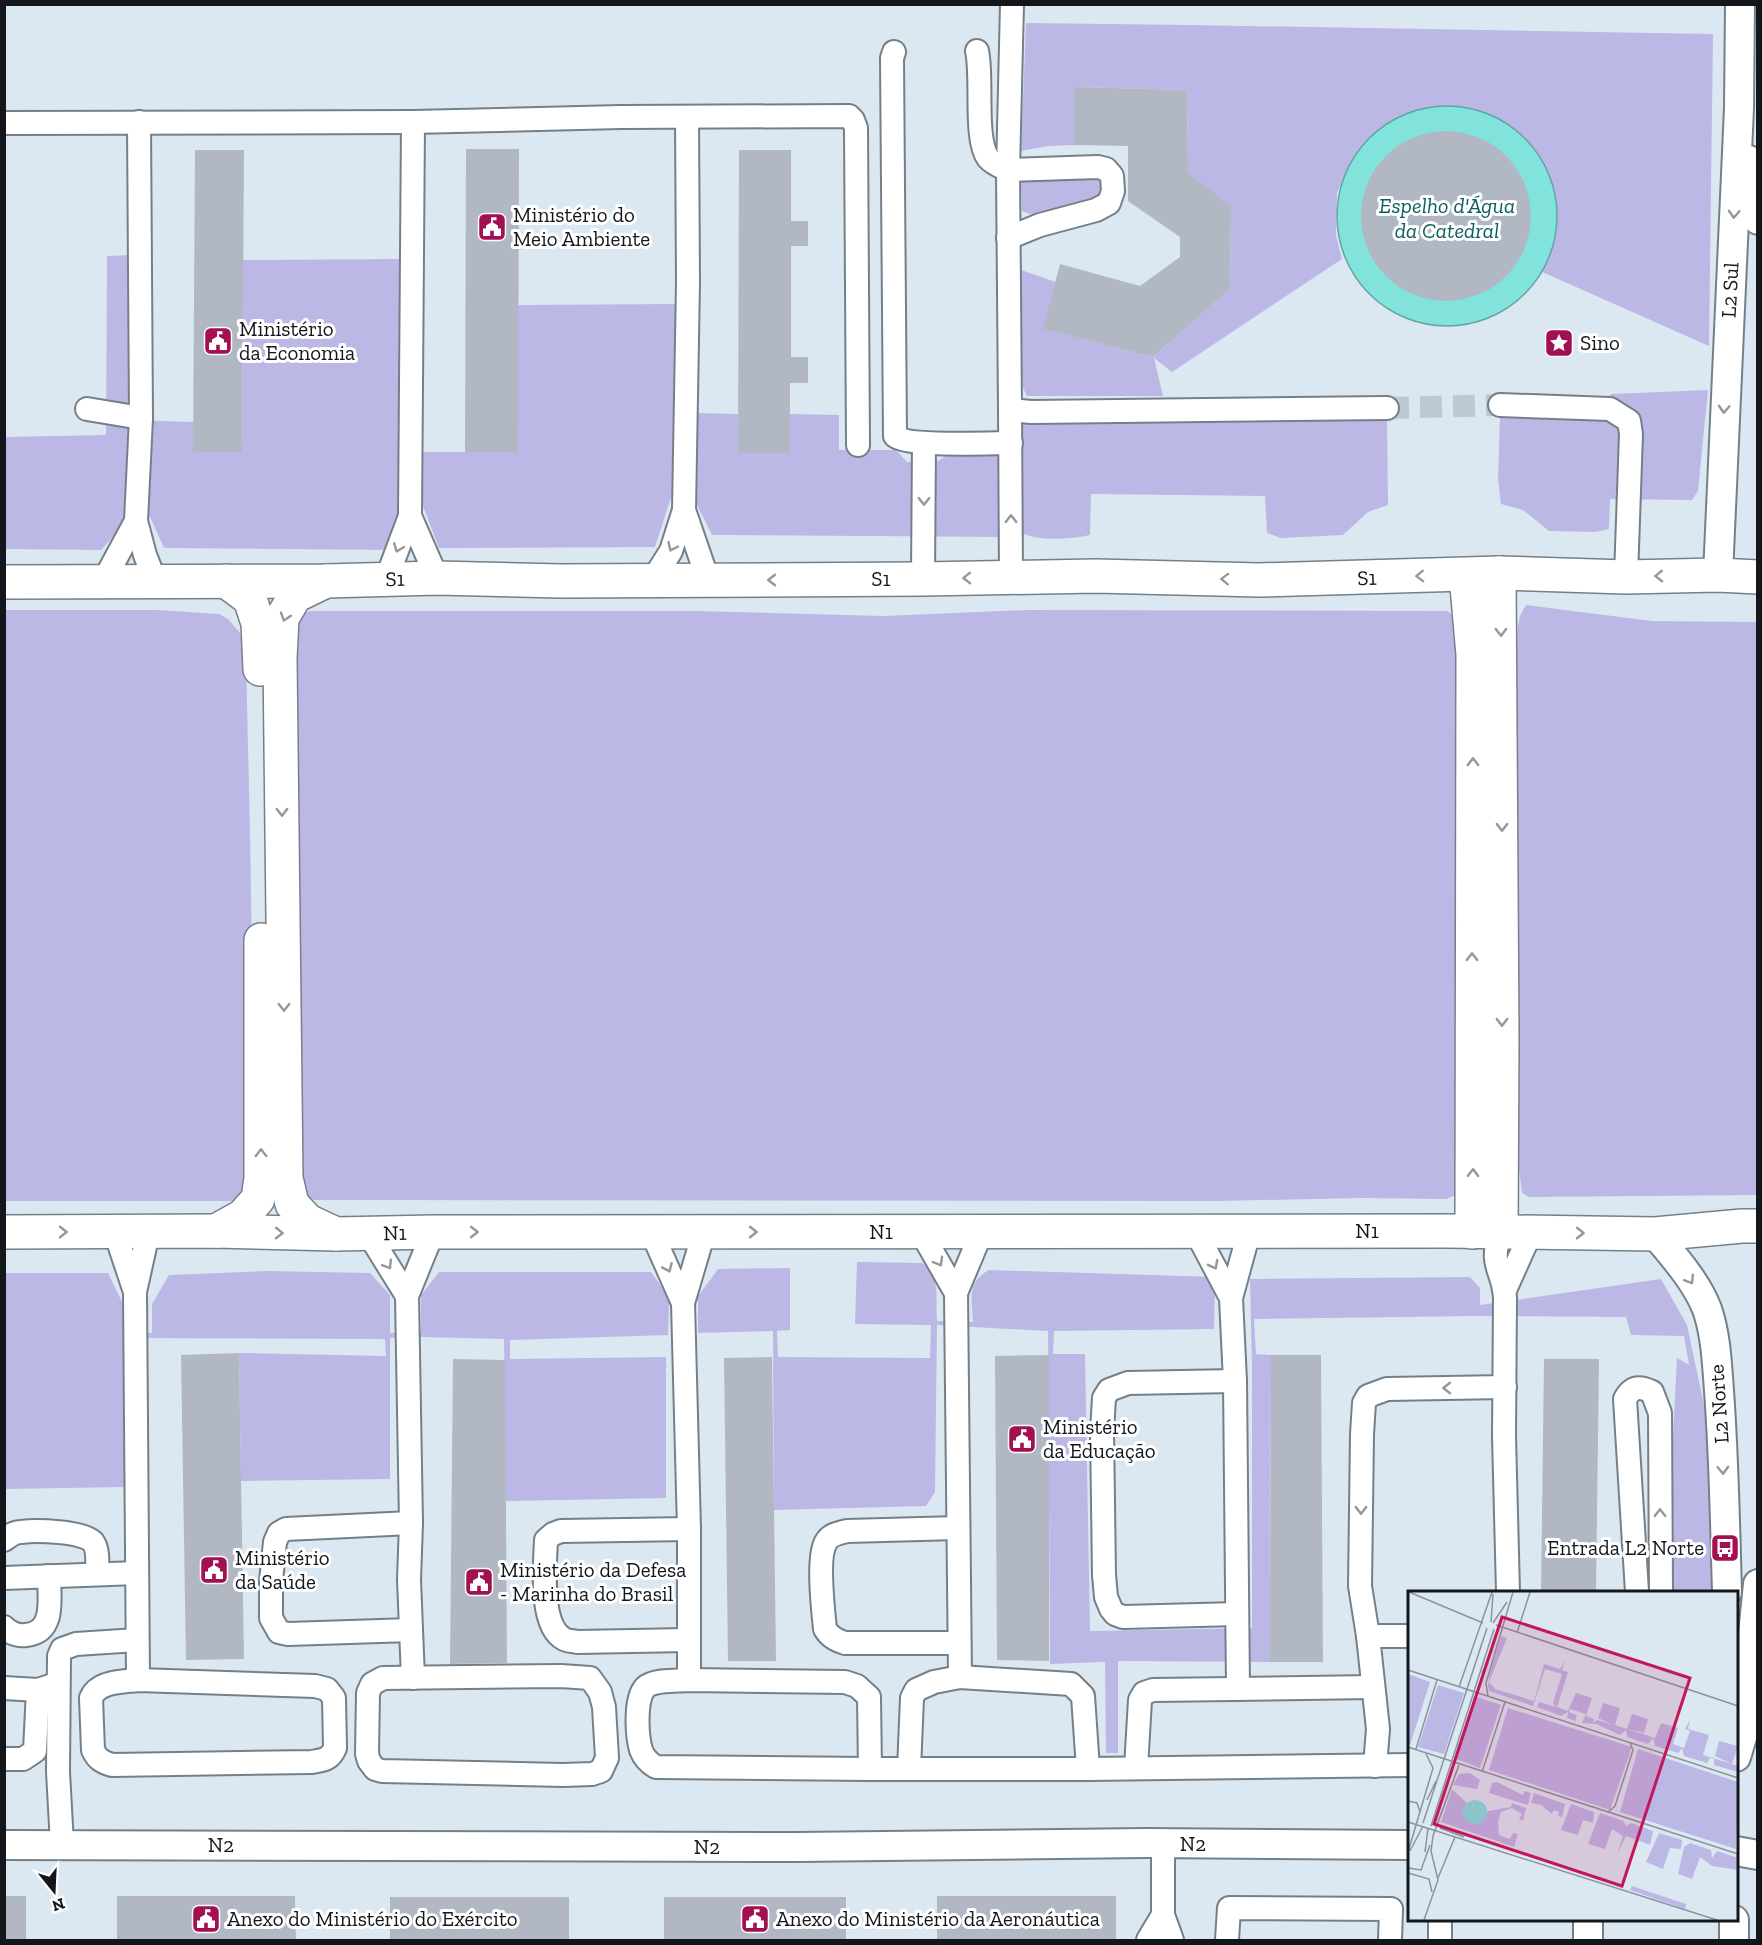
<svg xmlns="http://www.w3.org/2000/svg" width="1762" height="1945" viewBox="0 0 1762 1945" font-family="'Zilla Slab',serif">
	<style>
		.green { fill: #bcb8e6 }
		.water { fill: #82e2dc; stroke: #61a5a2; stroke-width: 1.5 }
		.building { fill: #b1b8c4 }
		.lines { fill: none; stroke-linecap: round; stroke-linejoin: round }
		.minor-tunnel { stroke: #bdc9d2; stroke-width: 22; stroke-dasharray: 22 11; stroke-linecap: butt }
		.minor-casing { stroke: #748089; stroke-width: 26 }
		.major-casing { stroke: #748089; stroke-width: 32 }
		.highway-casing { stroke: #748089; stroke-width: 36 }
		.minor { stroke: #fff; stroke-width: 22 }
		.major { stroke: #fff; stroke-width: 28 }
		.highway { stroke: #fff; stroke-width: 33 }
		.oneway { stroke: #959798 }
		.labels { text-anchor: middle; stroke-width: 6; stroke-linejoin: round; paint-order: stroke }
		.poi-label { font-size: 21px; fill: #13171b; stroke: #fff; text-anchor: start }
		.street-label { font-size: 21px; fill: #13171b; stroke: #fff }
		.water-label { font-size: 22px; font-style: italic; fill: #0b5f5c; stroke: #fff }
		.inset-road { fill: none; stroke: #8b949c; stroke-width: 1.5 }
		.view { fill: #c2185b; fill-opacity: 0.15; stroke: #c2185b; stroke-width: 3 }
		.inset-edge { fill: none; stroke: #13171b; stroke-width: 3 }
	</style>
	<rect width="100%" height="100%" fill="#dbe8f2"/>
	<g class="green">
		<path d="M1026 23 1191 25 1713 34 1709 346 1540 271C1558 238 1555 227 1554 191L1387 127 1354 158 1337 193 1336 235 1342 259 1172 372 1154 358 1163 396H1027L1022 386 1021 270 1056 282 1044 329 1153 357 1230 289 1231 208 1188 172 1187 90 1074 87V145L1048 146 1021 151Z"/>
		<path d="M1031 174 1105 176 1106 195 1037 217 1022 211 1021 181Z"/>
		<path d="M132 255V420L194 422V452H242L243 260 404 259 403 535 392 550 164 548 150 517 133 515 101 550 5 549 4 437 106 435 107 256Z"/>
		<path d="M676 304 679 473 655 547 439 548 422 503 423 452H518V305Z"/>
		<path d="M1708 390 1698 491 1692 500 1610 499 1609 529 1595 532 1549 531 1523 510 1501 504 1498 479 1500 416 1601 412 1611 394Z"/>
		<path d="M697 413 738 414V453H790V414L839 415V450H896L907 462 938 461 954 451H1004V537L712 535 697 505Z"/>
		<path d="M1028 417H1387L1388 505 1368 512 1343 535 1281 538 1267 533 1265 496 1091 494 1090 535C1071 539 1037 542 1020 532L1019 428Z"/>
		<path d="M1526 605 1652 621 1757 622V1195L1529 1197 1522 1193 1513 1122V695L1518 626 1520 616Z"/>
		<path d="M4 610H158L219 614 228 619 240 633 246 651C249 830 258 1011 244 1190L239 1201H5Z"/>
		<path d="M1026 610 1448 611 1456 619 1463 679 1456 1195 1446 1199 1361 1198 1218 1201 306 1200 291 1112 298 658 299 626 302 614 310 611H695L883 616Z"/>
		<path d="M857 1262 922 1263C942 1276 935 1301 937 1321L973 1322C972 1298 966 1283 989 1270L1215 1277 1214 1329 1054 1331 1053 1354H1085L1090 1631 1252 1628V1367L1250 1279 1470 1277 1480 1288V1305L1661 1279 1687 1325 1711 1438 1715 1592H1665L1677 1358 1689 1365 1684 1336 1631 1335 1626 1317 1479 1316 1254 1319 1256 1354 1271 1355 1270 1662 1118 1661V1753H1106L1105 1662 1050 1664 1048 1331 937 1325 935 1492 926 1506 774 1510 773 1331 698 1333V1301L669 1304 668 1335 510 1340V1359L666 1357V1498L506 1501 504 1339 422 1337 390 1338V1479L241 1481 239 1353 386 1356 385 1339 125 1338 124 1487 5 1489 4 1273H108L123 1304 124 1332 152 1333V1304L169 1275 266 1271 370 1273 390 1295V1333L421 1331V1295L439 1272H651L669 1297 699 1295 718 1269 790 1268V1330L777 1331 778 1357 930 1358 931 1325 855 1324Z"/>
	</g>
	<circle class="water" cx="1447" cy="216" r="110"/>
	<g class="building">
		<path d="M1074 87 1187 90 1188 172 1231 207 1230 289 1153 357 1043 329 1060 264 1140 286 1180 257V237L1128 201V146L1074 145Z"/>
		<circle cx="1446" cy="216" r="85"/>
		<path d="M466 149H519L518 452H465Z"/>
		<path d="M195 150H244L242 452H193Z"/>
		<path d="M739 150H791V221H808V246H791V357H808V383H790V453H738Z"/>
		<path d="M239 1353 244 1659 186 1660 181 1355Z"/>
		<path d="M1049 1355V1661L997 1660 995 1356Z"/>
		<path d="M1271 1355H1321L1323 1662H1270Z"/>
		<path d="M772 1357 776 1661H728L724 1358Z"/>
		<path d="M453 1359 505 1360 507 1663 450 1664Z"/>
		<path d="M1544 1359H1599L1596 1593H1541Z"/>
		<rect x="4" y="1896" width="22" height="45"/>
		<path d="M117 1896H295L296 1941H117Z"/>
		<rect x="937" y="1896" width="179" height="45"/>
		<rect x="390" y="1897" width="179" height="44"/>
		<rect x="664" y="1897" width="182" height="44"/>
	</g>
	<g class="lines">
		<path class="minor-tunnel" d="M1387 408 1500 405"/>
		<g class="minor-casing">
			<g id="minor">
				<path d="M977 51C983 77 974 139 988 158 993 164 1001 167 1008 170L1010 410"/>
				<path d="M894 52 892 58 895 436C907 447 991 443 1011 443"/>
				<path d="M139 122 141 418 136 521 145 555 155 581"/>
				<path d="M4 123 413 122 621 117 849 116 853 120 856 128 858 445"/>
				<path d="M1008 238 1040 225 1096 210 1109 203 1113 191 1112 176 1106 169 1098 167 1008 170 1012 4"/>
				<path d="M1500 405 1610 409 1629 421 1631 434 1626 577"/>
				<path d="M87 409 141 418"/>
				<path d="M684 510 708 580"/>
				<path d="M410 516 437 578"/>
				<path d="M1011 577 1010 410 1031 412 1387 408"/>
				<path d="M923 579 924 443"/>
				<path d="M386 580 410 516 413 122"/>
				<path d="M652 581 671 551 684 510 688 282 687 117"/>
				<path d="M103 582 136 521"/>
				<path d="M115 1232 135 1292"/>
				<path d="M921 1232 956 1293"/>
				<path d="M1196 1232 1231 1298"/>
				<path d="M1501 1232C1488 1267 1503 1267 1505 1298L1504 1436 1508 1592"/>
				<path d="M368 1233 407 1296"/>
				<path d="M652 1233 683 1303"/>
				<path d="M1505 1290 1531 1232"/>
				<path d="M1235 1381 1128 1383 1109 1390 1104 1398 1102 1431 1104 1575 1106 1597 1111 1609 1115 1614 1123 1617 1237 1614"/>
				<path d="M958 1528 847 1531C840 1533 830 1534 826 1542 817 1556 823 1610 825 1629 830 1637 836 1640 845 1643H959"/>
				<path d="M4 1540C9 1536 14 1532 21 1532 36 1530 83 1531 93 1542 99 1550 97 1565 97 1574"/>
				<path d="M4 1578 137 1573"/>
				<path d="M1637 1592 1625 1399C1632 1386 1640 1386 1652 1392L1660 1413 1661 1592"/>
				<path d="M4 1627C10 1633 18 1636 26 1635 56 1632 49 1598 49 1576"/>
				<path d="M411 1630 288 1634 279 1632 271 1618V1581L275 1542 279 1533 286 1529 411 1523"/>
				<path d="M1368 1636H1410"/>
				<path d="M688 1640 577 1642C573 1641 567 1641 564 1639 539 1626 545 1564 546 1540L553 1534 561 1531 689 1529"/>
				<path d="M561 1676 590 1678 600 1692 604 1707 607 1758 601 1771 592 1774 563 1775 382 1771 375 1769 369 1761 367 1754 368 1693 372 1684 383 1678Z"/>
				<path d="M960 1677 956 1293 982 1231"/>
				<path d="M413 1678 409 1580 411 1523 407 1296 433 1232"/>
				<path d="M138 1680 315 1686 327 1689 334 1698 335 1748C330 1760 323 1760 312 1762L112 1765C102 1762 97 1759 93 1750L91 1698C98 1681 122 1682 138 1680Z"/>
				<path d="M138 1680 135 1292 148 1233"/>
				<path d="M689 1680 845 1682 857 1686 869 1697 870 1769 656 1767C649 1763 644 1758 641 1750 637 1736 634 1695 647 1686 658 1679 677 1681 689 1680Z"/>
				<path d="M689 1680V1529L683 1303 704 1232"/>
				<path d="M4 1688 38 1690 53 1685"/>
				<path d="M1238 1689 1235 1381 1231 1298 1249 1232"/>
				<path d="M4 1759H23L35 1751 38 1690"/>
				<path d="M1375 1766 1378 1729 1368 1636 1360 1586 1362 1434 1364 1403 1368 1396 1387 1389 1505 1387"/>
				<path d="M1136 1768 1140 1700 1144 1693 1153 1690 1373 1687"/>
				<path d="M870 1769H1088L1410 1765"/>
				<path d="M909 1769 912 1698 916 1690 934 1682 960 1677 1071 1684 1083 1696 1088 1769"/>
				<path d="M62 1844 58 1772 59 1656 62 1649 76 1644 137 1640"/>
				<path d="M1163 1844V1915L1172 1940"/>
				<path d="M1148 1940 1163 1915"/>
				<path d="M1227 1940 1229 1908 1391 1909 1390 1940"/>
				<path d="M1440 1940V1920"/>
			</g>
		</g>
		<g class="major-casing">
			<g id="major">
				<path d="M1749 160 1758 220"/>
				<path d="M1718 575 1739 108 1740 4"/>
				<path d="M1655 1234C1674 1257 1696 1281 1707 1309 1716 1335 1717 1364 1719 1391 1724 1458 1725 1525 1727 1592"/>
				<path d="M1736 1757 1743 1734 1758 1584"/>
				<path d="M4 1845 796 1847 1146 1843 1410 1845"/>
				<path d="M1736 1851 1758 1855"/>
				<path d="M1734 1920V1940"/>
				<path d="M1588 1940V1920"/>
			</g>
		</g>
		<g class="highway-casing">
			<g id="highway">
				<path d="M1499 573 1502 1039 1501 1232"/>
				<path d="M1466 575 1473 655 1472 1232"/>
				<path d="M226 581 250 599 258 623 260 669"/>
				<path d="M326 581 295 596 282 618 280 658 286 1178 292 1204 308 1221 336 1234"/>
				<path d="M4 582 326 581 437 578 561 581 923 579 1096 576 1259 580 1499 573 1626 577 1718 575 1758 577"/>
				<path d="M216 1231 243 1216 258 1199 261 1178V940"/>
				<path d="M4 1232 216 1231 336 1234 433 1232 1447 1231 1655 1234 1742 1226H1758"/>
			</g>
		</g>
		<use href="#minor" class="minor"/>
		<use href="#major" class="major"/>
		<use href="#highway" class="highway"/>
	</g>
	<defs><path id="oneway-chevron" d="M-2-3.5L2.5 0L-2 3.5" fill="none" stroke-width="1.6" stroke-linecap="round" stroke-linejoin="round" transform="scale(1.5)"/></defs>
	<g class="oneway">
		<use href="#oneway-chevron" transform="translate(1734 214) rotate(93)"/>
		<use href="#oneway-chevron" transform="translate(1724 409) rotate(93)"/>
		<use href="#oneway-chevron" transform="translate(924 501) rotate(90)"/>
		<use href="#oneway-chevron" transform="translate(1011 519) rotate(-91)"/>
		<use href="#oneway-chevron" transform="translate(672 547) rotate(115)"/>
		<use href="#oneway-chevron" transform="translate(398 548) rotate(111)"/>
		<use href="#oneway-chevron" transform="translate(1420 576) rotate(178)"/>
		<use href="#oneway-chevron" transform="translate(1659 576) rotate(179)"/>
		<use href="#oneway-chevron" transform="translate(967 578) rotate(179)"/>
		<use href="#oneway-chevron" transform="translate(1225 579) rotate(-178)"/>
		<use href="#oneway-chevron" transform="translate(772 580) rotate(180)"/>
		<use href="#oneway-chevron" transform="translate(285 617) rotate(108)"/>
		<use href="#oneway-chevron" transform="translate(1501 632) rotate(89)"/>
		<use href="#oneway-chevron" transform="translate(1473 762) rotate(-90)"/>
		<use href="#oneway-chevron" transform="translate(282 812) rotate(89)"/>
		<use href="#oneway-chevron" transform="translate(1502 827) rotate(90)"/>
		<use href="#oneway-chevron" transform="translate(1472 957) rotate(-90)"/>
		<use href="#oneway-chevron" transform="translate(284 1007) rotate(89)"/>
		<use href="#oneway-chevron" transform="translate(1502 1022) rotate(90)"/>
		<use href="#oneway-chevron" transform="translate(261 1153) rotate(-90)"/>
		<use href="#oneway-chevron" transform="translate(1473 1173) rotate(-89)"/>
		<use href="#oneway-chevron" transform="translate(63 1232)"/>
		<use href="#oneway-chevron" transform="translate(474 1232)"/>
		<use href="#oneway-chevron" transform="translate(753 1232)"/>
		<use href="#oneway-chevron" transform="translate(279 1233) rotate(1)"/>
		<use href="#oneway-chevron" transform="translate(1580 1233) rotate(1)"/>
		<use href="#oneway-chevron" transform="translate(939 1262) rotate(60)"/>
		<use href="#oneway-chevron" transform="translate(388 1265) rotate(58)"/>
		<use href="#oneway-chevron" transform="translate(1214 1265) rotate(62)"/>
		<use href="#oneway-chevron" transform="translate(668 1268) rotate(66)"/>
		<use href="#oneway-chevron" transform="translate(1690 1280) rotate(58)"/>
		<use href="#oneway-chevron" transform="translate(1447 1388) rotate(179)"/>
		<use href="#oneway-chevron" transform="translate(1723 1470) rotate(88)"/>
		<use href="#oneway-chevron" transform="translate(1361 1510) rotate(90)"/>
		<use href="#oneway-chevron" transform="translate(1660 1513) rotate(-91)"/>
	</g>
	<defs>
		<g id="civic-square" transform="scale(1.5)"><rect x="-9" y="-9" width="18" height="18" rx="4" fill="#a31052" stroke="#fff"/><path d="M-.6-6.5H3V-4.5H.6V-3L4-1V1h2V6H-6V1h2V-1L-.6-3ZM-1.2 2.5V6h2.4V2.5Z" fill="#fff"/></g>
		<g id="sight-square" transform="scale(1.5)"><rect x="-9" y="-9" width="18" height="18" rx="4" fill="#a31052" stroke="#fff"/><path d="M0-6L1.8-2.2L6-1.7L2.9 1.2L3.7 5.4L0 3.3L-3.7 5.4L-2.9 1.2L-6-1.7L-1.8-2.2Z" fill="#fff"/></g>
		<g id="bus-square" transform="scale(1.5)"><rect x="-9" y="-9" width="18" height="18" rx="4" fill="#a31052" stroke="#fff"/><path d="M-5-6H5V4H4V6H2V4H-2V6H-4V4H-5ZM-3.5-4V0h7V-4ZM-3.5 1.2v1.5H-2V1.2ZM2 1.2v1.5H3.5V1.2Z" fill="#fff"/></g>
	</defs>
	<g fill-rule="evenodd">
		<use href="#civic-square" x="492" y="227"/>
		<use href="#civic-square" x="218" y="341"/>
		<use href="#sight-square" x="1559" y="343"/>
		<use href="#civic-square" x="1022" y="1439"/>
		<use href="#bus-square" x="1725" y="1548"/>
		<use href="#civic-square" x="214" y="1570"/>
		<use href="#civic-square" x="479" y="1582"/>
		<use href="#civic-square" x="206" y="1919"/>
		<use href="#civic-square" x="755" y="1919"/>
	</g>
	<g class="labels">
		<g class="poi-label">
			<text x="513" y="222">Ministério do<tspan x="513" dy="24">Meio Ambiente</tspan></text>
			<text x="239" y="336">Ministério<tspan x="239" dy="24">da Economia</tspan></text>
			<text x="1580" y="350">Sino</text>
			<text x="1043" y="1434">Ministério<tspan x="1043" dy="24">da Educação</tspan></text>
			<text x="1704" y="1555" text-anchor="end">Entrada L2 Norte</text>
			<text x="235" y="1565">Ministério<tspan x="235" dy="24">da Saúde</tspan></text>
			<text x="500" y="1577">Ministério da Defesa<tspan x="500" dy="24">- Marinha do Brasil</tspan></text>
			<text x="227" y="1926">Anexo do Ministério do Exército</text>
			<text x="776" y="1926">Anexo do Ministério da Aeronáutica</text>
		</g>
		<g class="street-label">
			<text transform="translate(1730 290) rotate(-87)" y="7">L2 Sul</text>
			<text transform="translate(1367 578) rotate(-2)" y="7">S1</text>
			<text transform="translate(395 579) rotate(-1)" y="7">S1</text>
			<text x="881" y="586">S1</text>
			<text x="1367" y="1238">N1</text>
			<text x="881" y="1239">N1</text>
			<text transform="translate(395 1233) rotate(-1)" y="7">N1</text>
			<text transform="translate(1719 1404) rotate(-94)" y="7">L2 Norte</text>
			<text x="1193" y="1851">N2</text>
			<text x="221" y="1852">N2</text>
			<text x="707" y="1854">N2</text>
		</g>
		<g class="water-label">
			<text x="1447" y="213">Espelho d'Água<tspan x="1447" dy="25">da Catedral</tspan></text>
		</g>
	</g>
	<g transform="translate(1408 1591)">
		<rect width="330" height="330" fill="#dbe8f2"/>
		<path d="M93 45 99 47 81 91 87 98 126 110 136 73 152 78 157 69 154 79 160 81 149 116 160 120 168 102 184 107 178 125 186 128 185 132 189 129 206 134 190 127 195 112 212 117 207 134 219 138 224 123 240 128 236 142 220 138 247 147 253 132 270 137 265 153 276 157 282 140 277 138 282 129 280 138 301 144 295 164 324 173 307 165 311 150 330 155 324 173 330 175V181L306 174V168L302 167 299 172 276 165 274 157 270 162 247 155 245 147 240 153 219 146 218 139 212 144 188 133 174 132 178 123 162 118 161 121 169 124 167 130 159 127 160 121 153 125 129 116 131 111 148 116 145 112 154 83 137 78 125 115 81 100 80 95 82 82ZM0 83 22 91 2 154 0 153ZM30 94 56 102 36 163 10 156ZM66 105 93 114 72 177 46 167ZM100 117 224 156 202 219 81 179ZM230 158 330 191 328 258 212 221ZM62 182 72 189 69 198 45 194 51 183ZM89 191 115 204 116 200 123 202 120 214 81 202 84 192ZM44 198 59 212 55 220 71 233 80 220 103 216 104 212 118 217 115 230 111 228 114 223 104 217 93 221 90 230 91 244 102 248 105 242 110 243 106 256 33 231ZM126 202 157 213 154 226 150 225 151 221 146 219 144 223 133 214 123 212ZM163 213 186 221 185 232 175 229 170 244 153 239ZM192 222 216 230 218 235 223 232 245 240 242 254 218 245 209 263 215 245 204 238 197 258 180 253ZM251 242 274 249 273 258 262 257 255 278 238 271ZM282 252 303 259 304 267 309 260 330 267V279L304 275 292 266 284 288 270 283 276 256ZM224 295 278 313 277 318 222 299Z" fill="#bcb8e6"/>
		<path d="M55 221a12 12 0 1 1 24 0a12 12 0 1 1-24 0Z" fill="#82e2dc"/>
		<path class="inset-road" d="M1 1 75 32M83 31 85 3M85 32 99 11M88 34 330 115M109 42 122 1M0 79 330 187M74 82 84 60M51 96 84 1M80 105 78 92 105 1M0 156 330 263M8 158 29 89M74 181 97 111M19 209 28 190M0 210 9 212 12 221M200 221 207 215 225 159 222 152M0 231 309 329M15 232 79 37M23 235 86 38M32 237 56 246M2 260 15 235M0 261 25 177 18 163M17 261 20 237M0 277 13 279 22 254M0 282 21 288 24 301M30 287 47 246M16 329 30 289 23 260 25 245 51 174"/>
		<path class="view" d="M94 26 282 87 214 295 26 233Z"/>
		<rect width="330" height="330" class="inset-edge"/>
	</g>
	<rect width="1762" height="1945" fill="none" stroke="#13171b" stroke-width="12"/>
	<g transform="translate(54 1891) rotate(162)" stroke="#ffffff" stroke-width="4.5" paint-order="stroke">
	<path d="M0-4.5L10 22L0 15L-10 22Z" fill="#13171b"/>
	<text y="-9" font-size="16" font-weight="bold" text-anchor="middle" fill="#13171b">N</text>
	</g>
</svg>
